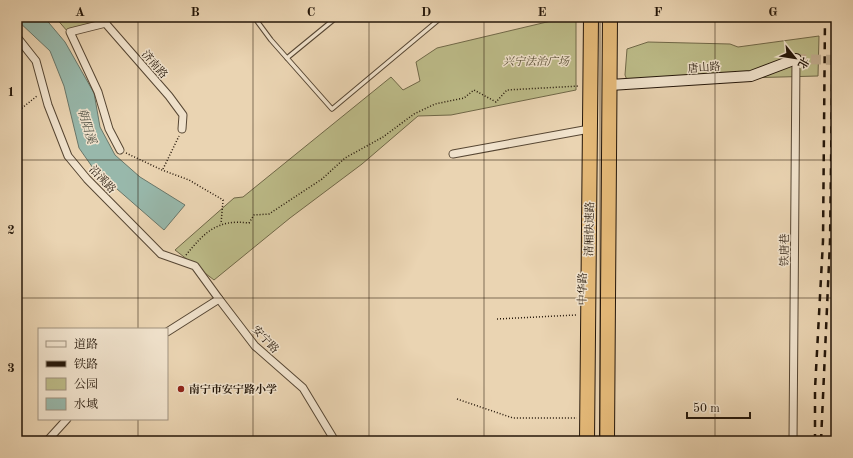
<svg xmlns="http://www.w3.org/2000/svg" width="853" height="458" viewBox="0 0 853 458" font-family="'Old Standard TT','Noto Serif SC',serif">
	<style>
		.green { fill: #bcbb88; stroke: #706848 }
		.water { fill: #98b8ab; stroke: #6a776a }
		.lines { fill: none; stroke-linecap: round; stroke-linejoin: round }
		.secondary-tunnel { stroke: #c2ae90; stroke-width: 10; stroke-dasharray: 10 5; stroke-linecap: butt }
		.lane-casing { stroke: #564633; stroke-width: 5.5 }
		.street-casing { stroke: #564633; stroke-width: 9 }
		.secondary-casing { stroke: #241609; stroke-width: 12 }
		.highway-casing { stroke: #241609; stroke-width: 16 }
		.path { stroke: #241609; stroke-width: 1.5; stroke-dasharray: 1 2; stroke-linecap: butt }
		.lane { stroke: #f1e3cd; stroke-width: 3.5 }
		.street { stroke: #f1e3cd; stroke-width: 7 }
		.secondary { stroke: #f1e3cd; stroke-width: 10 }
		.highway { stroke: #e5ba79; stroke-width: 14 }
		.rail { stroke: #241609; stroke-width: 2.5; stroke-dasharray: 7 7; stroke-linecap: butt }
		.grid { fill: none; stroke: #241609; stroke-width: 1; stroke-opacity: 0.55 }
		.poi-dot { fill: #8f2418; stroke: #f1e3cd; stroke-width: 1.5 }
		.labels { text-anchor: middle; stroke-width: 3; stroke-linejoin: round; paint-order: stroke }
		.park-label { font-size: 11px; font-style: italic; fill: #52482f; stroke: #f1e3cd }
		.street-label { font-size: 11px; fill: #241609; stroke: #f1e3cd }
		.poi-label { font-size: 11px; font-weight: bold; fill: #241609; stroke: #f1e3cd; text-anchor: start }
		.water-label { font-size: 12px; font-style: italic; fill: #4d4f42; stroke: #f1e3cd }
		.neatline { fill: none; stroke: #241609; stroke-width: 1.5 }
		.grid-label { font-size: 13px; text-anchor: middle; font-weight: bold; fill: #241609 }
	</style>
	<rect width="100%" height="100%" fill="#ead4b2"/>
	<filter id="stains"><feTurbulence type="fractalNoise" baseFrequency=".005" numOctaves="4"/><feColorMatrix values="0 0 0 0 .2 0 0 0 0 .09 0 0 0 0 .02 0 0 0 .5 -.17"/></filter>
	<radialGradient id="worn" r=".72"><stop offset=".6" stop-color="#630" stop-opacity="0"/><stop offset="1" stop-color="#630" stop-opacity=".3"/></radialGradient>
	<g class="green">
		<path d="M55 17H92L101 26 68 32Z"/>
		<path d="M568 17H576V90L451 115 418 116 362 164 290 218 214 280 175 250 234 198 243 197 391 77 403 90 420 81 416 62 437 48Z"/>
		<path d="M819 36 818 76 632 81 627 80 625 75 627 49 648 42 730 44 738 47Z"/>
	</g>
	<path class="water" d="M17 17H44L65 42 94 93 100 127 115 155 140 177 185 205 164 230 93 168 79 148 64 86 50 51 17 20Z"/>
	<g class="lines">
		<path class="secondary-tunnel" d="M796 59 836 60"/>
		<g class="lane-casing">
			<g id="lane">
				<path d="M254 17 271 40 332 109 442 17"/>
				<path d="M287 58 337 17"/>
			</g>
		</g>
		<g class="street-casing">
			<g id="street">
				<path d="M100 17 169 96 183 115 182 129"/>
				<path d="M106 23 70 32 98 92 109 129 120 150"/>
				<path d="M17 37 36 61 48 105 68 156 87 179 161 254 195 266 219 299"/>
				<path d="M453 154 584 130"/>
				<path d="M167 332 219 299 255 346 303 388 335 441"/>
				<path d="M47 441 67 419"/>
				<path d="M793 441 796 59"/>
			</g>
		</g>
		<g class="secondary-casing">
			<path id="secondary" d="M610 85 751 76 796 59"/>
		</g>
		<g class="highway-casing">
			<g id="highway">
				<path d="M587 441 591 17"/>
				<path d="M607 441 610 17"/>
			</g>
		</g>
		<g class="path">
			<path d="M17 112 37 96"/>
			<path d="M126 153 162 170 189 180 223 200 221 224"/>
			<path d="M163 169 179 136"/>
			<path d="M186 255C205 232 217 219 249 223L254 215 269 214 322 179 345 158 383 137 414 114 435 104 464 98 474 90 496 102 507 90 579 86"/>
			<path d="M497 319 576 315"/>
			<path d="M457 399 513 418H577"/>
		</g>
		<use href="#lane" class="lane"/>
		<use href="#street" class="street"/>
		<use href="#secondary" class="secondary"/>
		<use href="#highway" class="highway"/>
		<g class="rail">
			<path d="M815 441V389L823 241 825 17"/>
			<path d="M821 441 830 241 833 17"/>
		</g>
	</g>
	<path class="grid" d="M138 17V329M253 17V441M369 17V441M484 17V441M600 17V441M715 17V441M17 160H836M17 298H836M138 419V441"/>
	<circle class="poi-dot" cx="181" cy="389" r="4"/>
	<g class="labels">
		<g class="park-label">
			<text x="536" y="65">兴宁法治广场</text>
		</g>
		<g class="street-label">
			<text transform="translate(155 64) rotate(49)" y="4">济南路</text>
			<text transform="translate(704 67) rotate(-4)" y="4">唐山路</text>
			<text transform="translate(103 179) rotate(47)" y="4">沿溪路</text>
			<text transform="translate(589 229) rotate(-89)" y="4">清厢快速路</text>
			<text transform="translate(784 250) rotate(-90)" y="4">铁唐巷</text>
			<text transform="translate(582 289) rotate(-89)" y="4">中华路</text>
			<text transform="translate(266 339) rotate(47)" y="4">安宁路</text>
		</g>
		<g class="poi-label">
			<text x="189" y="393">南宁市安宁路小学</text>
		</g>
		<g class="water-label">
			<text transform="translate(87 126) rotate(73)" y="4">朝阳溪</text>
		</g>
	</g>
	<rect width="853" height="458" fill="none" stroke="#ead4b2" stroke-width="44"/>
	<rect x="38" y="328" width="130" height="92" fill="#f1e3cd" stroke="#9f917f"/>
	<rect x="46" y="341" width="20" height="6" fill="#f1e3cd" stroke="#9f917f"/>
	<text x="74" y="348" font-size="12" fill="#241609">道路</text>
	<rect x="46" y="361" width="20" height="6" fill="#241609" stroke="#9f917f"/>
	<text x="74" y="368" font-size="12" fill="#241609">铁路</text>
	<rect x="46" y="378" width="20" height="12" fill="#bcbb88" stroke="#9f917f"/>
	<text x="74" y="388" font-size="12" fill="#241609">公园</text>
	<rect x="46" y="398" width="20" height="12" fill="#98b8ab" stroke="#9f917f"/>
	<text x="74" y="408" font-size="12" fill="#241609">水域</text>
	<g transform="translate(795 58) rotate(120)" stroke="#f1e3cd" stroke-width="3" paint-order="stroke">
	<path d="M0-3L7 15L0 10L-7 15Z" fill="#241609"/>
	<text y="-6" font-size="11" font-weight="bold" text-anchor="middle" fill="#241609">北</text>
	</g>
	<path d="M687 412v6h63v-6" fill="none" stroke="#241609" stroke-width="2"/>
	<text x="693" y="412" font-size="12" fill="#241609" stroke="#f1e3cd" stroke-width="3" paint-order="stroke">50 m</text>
	<rect x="22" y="22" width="809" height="414" class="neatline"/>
	<g class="grid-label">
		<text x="80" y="16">A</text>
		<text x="195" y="16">B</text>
		<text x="311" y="16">C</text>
		<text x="426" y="16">D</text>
		<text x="542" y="16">E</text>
		<text x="658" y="16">F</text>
		<text x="773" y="16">G</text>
		<text x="11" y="96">1</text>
		<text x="11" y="234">2</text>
		<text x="11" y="372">3</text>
	</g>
	<rect width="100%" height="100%" filter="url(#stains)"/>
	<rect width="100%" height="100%" fill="url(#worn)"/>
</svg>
